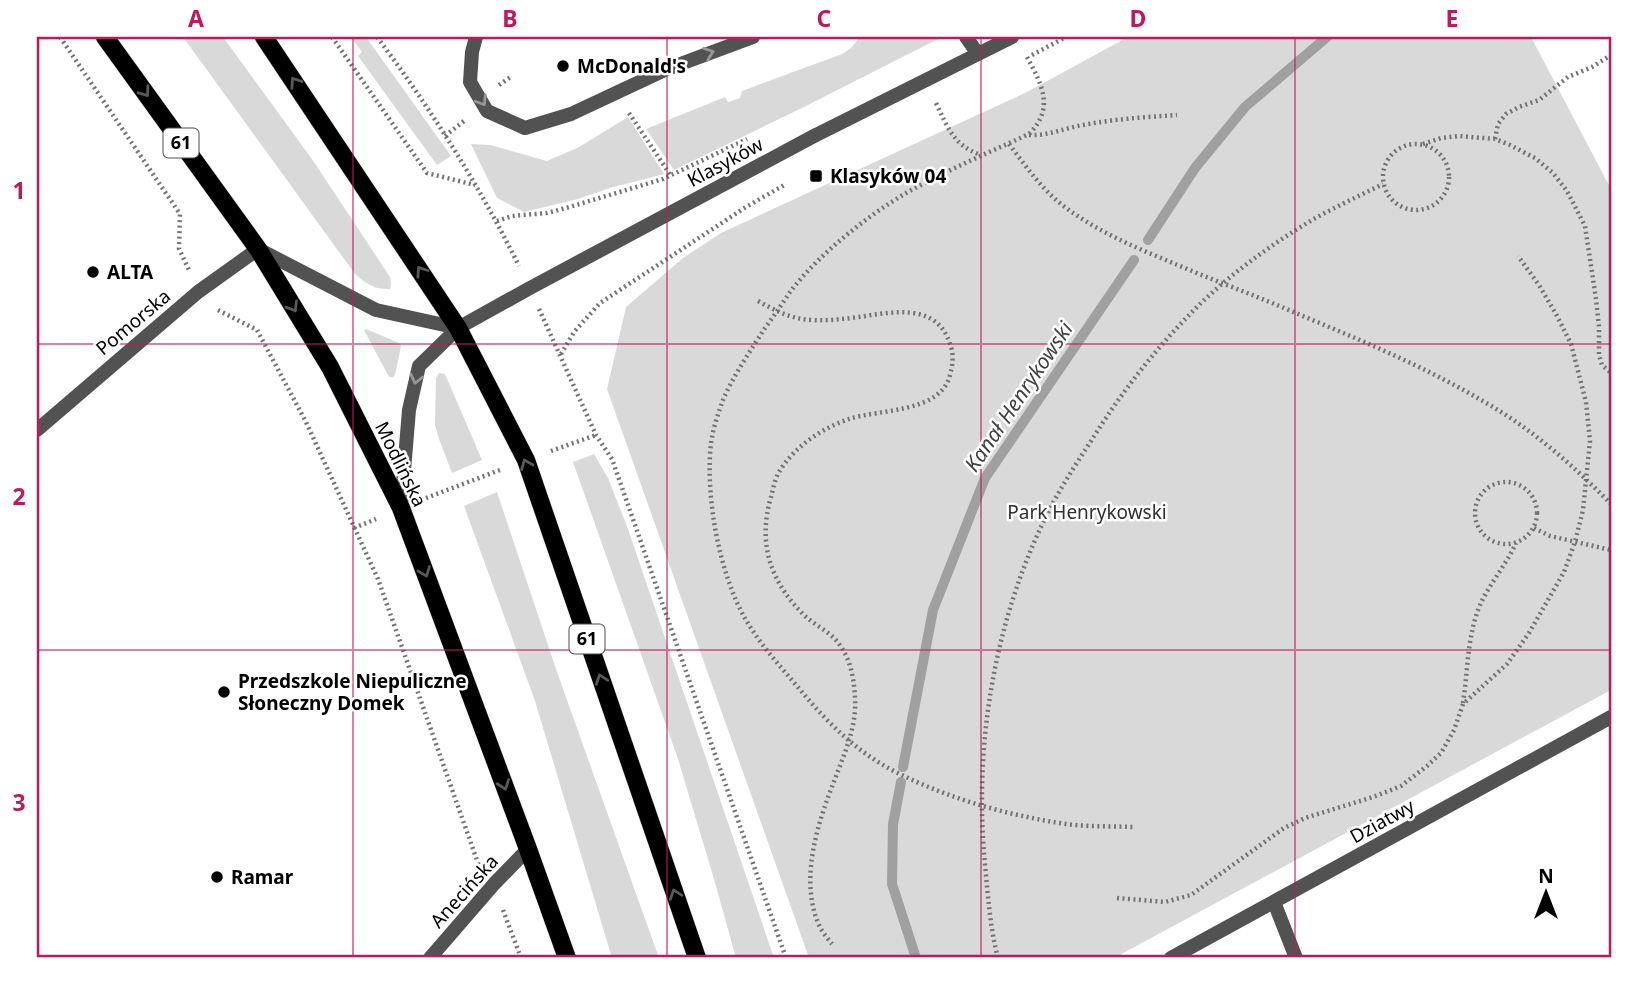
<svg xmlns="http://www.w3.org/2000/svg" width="1648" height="995" viewBox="0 0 1648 995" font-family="'Noto Sans',sans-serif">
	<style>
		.green { fill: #d9d9d9 }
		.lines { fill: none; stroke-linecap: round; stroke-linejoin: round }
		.stream { stroke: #a0a0a0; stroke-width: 10 }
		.primary-casing { stroke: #dbdbdb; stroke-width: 19 }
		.path { stroke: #747474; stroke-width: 4.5; stroke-dasharray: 2 3.5; stroke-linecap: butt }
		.service { stroke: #525252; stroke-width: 14 }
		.minor { stroke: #525252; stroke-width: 14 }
		.tertiary { stroke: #525252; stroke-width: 14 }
		.primary { stroke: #000; stroke-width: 18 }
		.oneway { stroke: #979797 }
		.oneway2 { stroke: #595959 }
		.grid { fill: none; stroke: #c2185b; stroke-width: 2; stroke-opacity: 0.55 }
		.poi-dot { fill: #000; stroke: #fff; stroke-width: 2.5 }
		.labels { text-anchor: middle; stroke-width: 5; stroke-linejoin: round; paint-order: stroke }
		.shield { fill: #fff; stroke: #4c4c4c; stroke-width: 2 }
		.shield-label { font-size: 18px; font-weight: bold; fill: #000 }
		.poi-label { font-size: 19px; font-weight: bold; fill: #000; stroke: #fff; text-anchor: start }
		.street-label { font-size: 19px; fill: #000; stroke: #fff }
		.park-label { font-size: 19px; fill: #303030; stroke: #fff }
		.water-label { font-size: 21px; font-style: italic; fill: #414141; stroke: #fff }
		.neatline { fill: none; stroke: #c2185b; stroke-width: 2.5 }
		.grid-label { font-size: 23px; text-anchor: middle; font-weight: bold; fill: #c2185b }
	</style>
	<rect width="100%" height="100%" fill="#fff"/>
	<g class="green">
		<path d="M183 37H223L314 162 390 277 391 284 390 289C375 290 366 284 355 274Z"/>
		<path d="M351 37H366L451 156 437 165 358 56 362 52Z"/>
		<path d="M860 37H942L804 107 674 170 646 129 725 97 728 102 740 98 742 91 842 54 851 48Z"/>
		<path d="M1128 37H1531L1611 189V690L1114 958H809L607 389 626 307 683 258 721 233 1027 92Z"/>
		<path d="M628 117 664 174 610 188 578 199 524 212 497 198 471 144 490 145 547 161 579 147Z"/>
		<path d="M366 329 399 343 401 346 395 375 393 377H389L364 330Z"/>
		<path d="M439 373 445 374 482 460 452 473 439 439 435 425 436 378Z"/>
		<path d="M594 454 608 478 628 529 774 958H736L714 879 678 759 573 462Z"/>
		<path d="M497 492 557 672 659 958H612L535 701 464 506Z"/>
	</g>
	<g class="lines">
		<g class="stream">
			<path d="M1148 240 1195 168 1245 107 1327 37"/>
			<path d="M903 767 933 610 985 478 1134 260"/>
			<path d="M901 782 893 824 892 884 916 958"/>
		</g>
		<g class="primary-casing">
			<g id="primary">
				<path d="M105 37 258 249 330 367 401 508 528 849 567 958"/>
				<path d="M264 37 458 328 526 460 697 958"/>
			</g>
		</g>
		<g class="path">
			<path d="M60 37 180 214 179 249 189 270"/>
			<path d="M332 37 427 173 475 185"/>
			<path d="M377 37C431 109 479 185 519 266"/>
			<path d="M1032 55 1066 37"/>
			<path d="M1027 57C1042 85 1055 108 1029 134 988 153 947 170 908 192 868 215 819 254 790 292 782 304 774 316 765 328 751 350 733 376 723 400 718 414 713 428 711 443 705 495 719 574 746 620 760 644 779 665 797 686 824 719 854 750 892 770 946 798 1006 815 1066 824 1088 827 1111 826 1133 827"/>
			<path d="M499 85 512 76"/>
			<path d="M936 103C948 128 953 145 981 155"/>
			<path d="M629 113 671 176"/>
			<path d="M1029 135C1048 136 1065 128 1083 125 1114 119 1146 117 1177 115"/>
			<path d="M445 136 464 121"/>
			<path d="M1495 139 1498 124 1506 114 1519 107 1539 100 1568 77 1592 67 1611 55"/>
			<circle cx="1416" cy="177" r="33"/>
			<path d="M1009 144C1025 165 1040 187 1061 204 1094 230 1134 247 1173 263 1212 280 1252 294 1291 311 1358 339 1426 367 1488 404 1533 430 1575 467 1611 504"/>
			<path d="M1423 144 1441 138 1459 136 1495 139 1510 145 1535 158 1553 173 1567 191 1585 226 1596 299 1599 327V355L1602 365 1611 373"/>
			<path d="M497 221 512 216 547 213 566 208 663 179 747 139"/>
			<path d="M758 301C776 311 791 319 812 320 828 321 843 319 859 317 892 312 937 302 950 344 954 354 953 364 950 375 941 413 879 409 849 419 822 428 794 447 779 472 775 479 773 489 771 497 757 544 771 583 805 616 817 627 833 633 841 647 851 661 854 680 855 697 857 726 845 752 835 779 818 822 798 881 820 927 823 933 828 939 832 944"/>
			<path d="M539 309 596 435 612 459 786 958"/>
			<path d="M218 310 257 330 306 422 378 579 479 866"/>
			<path d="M561 354 574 332 600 303 746 207 786 184"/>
			<path d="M551 451 596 435"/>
			<circle cx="1506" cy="513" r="31"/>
			<path d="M426 498 500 470"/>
			<path d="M354 528 376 519"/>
			<path d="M1534 528 1550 536 1611 550"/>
			<path d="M1463 703C1468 671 1467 636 1480 605 1490 583 1506 565 1516 543"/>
			<path d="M1117 898 1165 902 1191 895 1284 828 1305 818 1373 797 1401 786 1427 766 1441 753 1454 730 1463 704 1507 664 1529 633 1564 572 1575 542 1583 510 1590 441 1586 402 1571 344 1556 314 1539 285 1518 256"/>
			<path d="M503 910 521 958"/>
			<path d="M998 958C990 928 988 896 985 864 973 741 996 610 1054 501 1066 479 1080 458 1093 438 1121 393 1154 351 1191 313 1226 277 1269 246 1312 220 1335 207 1359 196 1383 184"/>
		</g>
		<path class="service" d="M476 37 472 52 470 82 487 111 525 128 571 114 667 69 753 37"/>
		<g class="minor">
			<path d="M966 37 978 54"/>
			<path d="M37 430 198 292 258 249"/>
			<path d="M1274 902 1296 958"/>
			<path d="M430 958 494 884 528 849"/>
			<path d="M1171 958 1611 717"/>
		</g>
		<g class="tertiary">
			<path d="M258 249 376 310 458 328"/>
			<path d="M401 507 409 410 419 366 458 328 530 288 814 136 1012 37"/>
		</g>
		<use href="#primary" class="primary"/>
	</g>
	<defs><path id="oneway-chevron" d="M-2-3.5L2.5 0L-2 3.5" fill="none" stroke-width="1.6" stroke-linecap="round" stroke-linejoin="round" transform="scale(1.75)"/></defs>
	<g class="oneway">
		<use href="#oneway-chevron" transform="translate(709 53) rotate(-20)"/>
		<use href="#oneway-chevron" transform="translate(482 101) rotate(58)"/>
		<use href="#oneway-chevron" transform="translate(416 379) rotate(104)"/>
	</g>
	<g class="oneway2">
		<use href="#oneway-chevron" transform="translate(295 82) rotate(-124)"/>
		<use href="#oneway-chevron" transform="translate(145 92) rotate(54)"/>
		<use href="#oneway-chevron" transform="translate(421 271) rotate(-124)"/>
		<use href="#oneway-chevron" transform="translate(293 307) rotate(59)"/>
		<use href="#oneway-chevron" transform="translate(526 464) rotate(-112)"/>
		<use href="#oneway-chevron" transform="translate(425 572) rotate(69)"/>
		<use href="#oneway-chevron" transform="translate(601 679) rotate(-109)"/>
		<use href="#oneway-chevron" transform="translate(504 785) rotate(70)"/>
		<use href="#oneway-chevron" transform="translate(675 894) rotate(-109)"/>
	</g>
	<path class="grid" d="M353 37V958M667 37V958M981 37V958M1295 37V958M37 344H1611M37 650H1611"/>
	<g class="poi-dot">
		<circle cx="563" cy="66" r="7"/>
		<rect x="809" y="169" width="14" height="14" rx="3.5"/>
		<circle cx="93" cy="272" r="7"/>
		<circle cx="224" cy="692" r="7"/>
		<circle cx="217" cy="877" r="7"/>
	</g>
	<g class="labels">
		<g class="shield">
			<rect x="163.5" y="128.5" width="35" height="29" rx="5"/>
			<rect x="569.5" y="624.5" width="35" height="29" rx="5"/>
		</g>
		<g class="shield-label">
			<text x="181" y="149">61</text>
			<text x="587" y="645">61</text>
		</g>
		<g class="poi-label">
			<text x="577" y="73">McDonald's</text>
			<text x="830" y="183">Klasyków 04</text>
			<text x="107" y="279">ALTA</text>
			<text x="238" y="688">Przedszkole Niepuliczne<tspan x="238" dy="22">Słoneczny Domek</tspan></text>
			<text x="231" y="884">Ramar</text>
		</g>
		<g class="street-label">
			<text transform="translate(725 162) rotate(-28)" y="7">Klasyków</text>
			<text transform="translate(133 322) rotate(-40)" y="7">Pomorska</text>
			<text transform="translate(401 464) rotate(64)" y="7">Modlińska</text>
			<text transform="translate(1382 821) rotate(-29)" y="7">Dziatwy</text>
			<text transform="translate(464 891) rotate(-48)" y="7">Anecińska</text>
		</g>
		<g class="park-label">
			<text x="1087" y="519">Park Henrykowski</text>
		</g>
		<g class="water-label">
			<text transform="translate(1019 397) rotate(-56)" y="7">Kanał Henrykowski</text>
		</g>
	</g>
	<rect width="1648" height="995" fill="none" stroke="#ffffff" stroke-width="77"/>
	<g transform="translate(1546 893)" stroke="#ffffff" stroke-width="5" paint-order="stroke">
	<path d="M0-5L12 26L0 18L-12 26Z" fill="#000000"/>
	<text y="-10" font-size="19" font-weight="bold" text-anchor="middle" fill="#000000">N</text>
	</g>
	<rect x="38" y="38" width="1572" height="918" class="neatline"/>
	<g class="grid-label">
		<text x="196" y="27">A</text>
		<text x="510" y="27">B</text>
		<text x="824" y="27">C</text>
		<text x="1138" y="27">D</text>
		<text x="1452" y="27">E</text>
		<text x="19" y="199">1</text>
		<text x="19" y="505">2</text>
		<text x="19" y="811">3</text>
	</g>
</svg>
